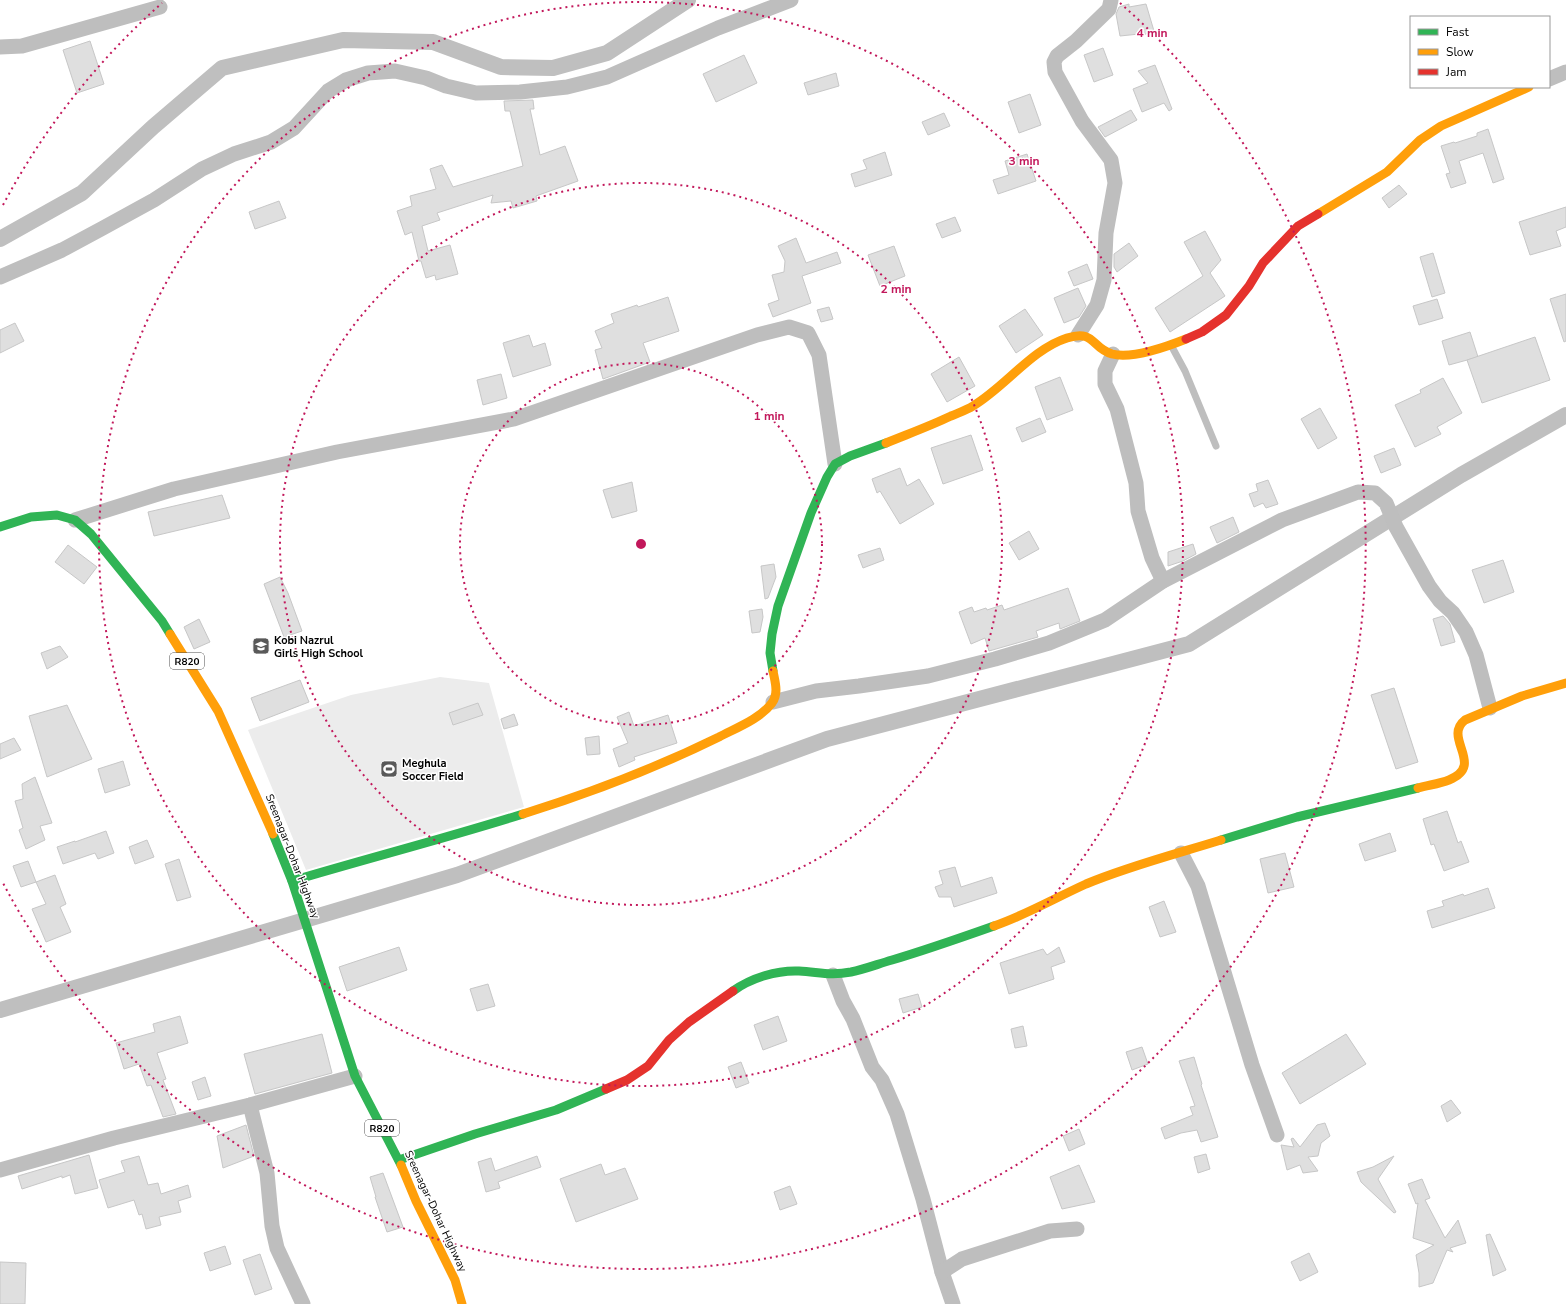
<svg xmlns="http://www.w3.org/2000/svg" width="1566" height="1304" viewBox="0 0 1566 1304" font-family="'Nunito Sans',sans-serif">
	<style>
		.green { fill: #ececec }
		.lines { fill: none; stroke-linecap: round; stroke-linejoin: round }
		.canal { stroke: #bfbfbf; stroke-width: 16 }
		.building { fill: #dfdfdf; stroke: #c7c7c7 }
		.lane { stroke: #bebebe; stroke-width: 7 }
		.street { stroke: #bebebe; stroke-width: 15 }
		.fast { stroke: #30b455; stroke-width: 9 }
		.slow { stroke: #ff9f0a; stroke-width: 9 }
		.jam { stroke: #e5322d; stroke-width: 9 }
		.ring { fill: none; stroke: #c2185b; stroke-width: 2; stroke-dasharray: 2 4 }
		.labels { text-anchor: middle; stroke-width: 3; stroke-linejoin: round; paint-order: stroke }
		.shield { fill: #fff; stroke: #4c4c4c; stroke-width: 1 }
		.shield-label { font-size: 10px; font-weight: bold; fill: #000 }
		.poi-label { font-size: 11px; font-weight: bold; fill: #000; stroke: #fff; text-anchor: start }
		.street-label { font-size: 11px; fill: #000; stroke: #fff }
		.centre { fill: #c2185b; stroke: #fff; stroke-width: 2 }
		.ring-label { font-size: 12px; text-anchor: middle; font-weight: bold; fill: #c2185b; stroke: #fff; stroke-width: 3; stroke-linejoin: round; paint-order: stroke }
	</style>
	<rect width="100%" height="100%" fill="#fff"/>
	<path class="green" d="M440 677 489 683 524 807 306 870 248 730 351 695Z"/>
	<g class="lines">
		<g class="canal">
			<path d="M0 239 82 193 153 127 222 68 343 40 433 42 501 67 553 68 607 53 688 0"/>
			<path d="M0 1010 457 875 827 739 1189 644 1461 475 1566 415"/>
		</g>
	</g>
	<g class="building">
		<path d="M1129 4V7L1146 4 1154 31 1140 36 1139 34 1120 36 1116 14 1119 7Z"/>
		<path d="M90 41 104 84 77 93 63 50Z"/>
		<path d="M1103 48 1113 75 1094 82 1084 55Z"/>
		<path d="M744 55 757 83 716 102 703 74Z"/>
		<path d="M1155 65 1172 109 1169 111 1164 103 1142 112 1133 89 1148 83 1138 71Z"/>
		<path d="M836 73 839 86 808 95 804 83Z"/>
		<path d="M1030 94 1041 125 1019 133 1008 102Z"/>
		<path d="M533 100 534 109H530L540 155 565 146 578 181 536 196 537 201 513 208 511 201 491 203 493 195 437 213 440 220 422 226 428 251 450 245 458 274 436 280 435 275 426 278 421 261H419L412 232 405 235 397 211 412 206 410 196 436 189 430 169 442 165 453 187 523 166 510 111H505L504 101Z"/>
		<path d="M1131 110 1137 120 1105 137 1098 127Z"/>
		<path d="M944 113 950 126 928 135 922 122Z"/>
		<path d="M1488 129 1504 179 1493 183 1483 153 1459 161 1466 183 1451 188 1446 174 1450 173 1441 146 1454 142 1455 143 1477 136V133Z"/>
		<path d="M885 152 892 175 855 187 851 174 867 169 863 160Z"/>
		<path d="M1027 154 1036 181 998 194 993 180 1009 175 1005 161Z"/>
		<path d="M1399 185 1407 194 1389 208 1382 198Z"/>
		<path d="M279 201 286 218 255 229 249 212Z"/>
		<path d="M1566 207V227L1556 231 1561 246 1530 255 1519 222Z"/>
		<path d="M955 217 961 231 942 238 936 224Z"/>
		<path d="M1205 231 1221 260 1210 273 1225 296 1170 332 1155 308 1203 276 1184 242Z"/>
		<path d="M796 238 806 263 837 252 841 263 802 276 811 303 773 317 768 304 779 300 772 275 784 272 785 261 778 246Z"/>
		<path d="M1129 243 1138 256 1117 272 1114 267V254Z"/>
		<path d="M894 246 905 276 880 286 868 255Z"/>
		<path d="M1433 253 1445 293 1432 297 1420 257Z"/>
		<path d="M1087 264 1093 279 1074 286 1068 272Z"/>
		<path d="M1078 288 1086 306 1079 317 1064 323 1054 298Z"/>
		<path d="M1566 294V341L1564 342 1550 299Z"/>
		<path d="M668 297 679 331 643 343 650 362 603 379 595 350 602 348 595 331 614 323 611 314 637 305 638 307Z"/>
		<path d="M1437 299 1443 318 1419 325 1413 306Z"/>
		<path d="M829 307 833 319 821 322 817 310Z"/>
		<path d="M1025 309 1043 335 1016 353 999 326Z"/>
		<path d="M15 323 24 341 0 353V330Z"/>
		<path d="M1470 332 1478 357 1449 365 1442 341Z"/>
		<path d="M529 335 533 347 545 343 551 365 513 377 503 343Z"/>
		<path d="M1535 337 1550 380 1482 403 1467 360Z"/>
		<path d="M959 357 975 386 947 402 931 374Z"/>
		<path d="M501 374 507 398 483 405 477 380Z"/>
		<path d="M1060 377 1073 410 1047 420 1035 387Z"/>
		<path d="M1443 378 1462 413 1437 427 1441 434 1415 447 1395 405 1421 393 1420 390Z"/>
		<path d="M1320 408 1337 438 1318 449 1301 419Z"/>
		<path d="M1040 418 1046 432 1022 442 1016 428Z"/>
		<path d="M971 435 983 470 943 484 931 448Z"/>
		<path d="M1394 448 1401 465 1381 473 1374 456Z"/>
		<path d="M900 468 907 486 919 479 934 504 900 524 880 491 877 493 872 479Z"/>
		<path d="M1268 480 1278 504 1266 508 1263 503 1254 507 1249 494 1258 491 1256 484Z"/>
		<path d="M632 482 637 511 612 518 603 490Z"/>
		<path d="M222 495 230 518 154 536 148 512Z"/>
		<path d="M1233 517 1239 532 1217 543 1210 527Z"/>
		<path d="M1029 531 1039 549 1019 560 1009 543Z"/>
		<path d="M1193 544 1196 554 1183 561 1168 566V552Z"/>
		<path d="M68 545 97 567 84 584 55 562Z"/>
		<path d="M880 548 884 560 863 568 858 555Z"/>
		<path d="M1503 560 1514 592 1484 603 1472 570Z"/>
		<path d="M774 564 776 577 768 598 765 599 761 566Z"/>
		<path d="M280 577 288 593 302 631 284 637 264 584Z"/>
		<path d="M1068 588 1080 621 1060 629 1059 623 1036 631 1038 637 989 651 985 638 971 644 959 612 972 607 974 612 986 608 987 610 1002 605 1004 610Z"/>
		<path d="M762 609 763 617 760 632 752 633 749 611Z"/>
		<path d="M1443 616 1450 624 1455 642 1441 646 1433 619Z"/>
		<path d="M199 619 210 642 194 649 184 627Z"/>
		<path d="M60 646 68 657 47 669 41 653Z"/>
		<path d="M300 680 309 702 260 721 251 698Z"/>
		<path d="M1394 688 1418 762 1396 769 1371 695Z"/>
		<path d="M478 703 483 715 453 725 449 713Z"/>
		<path d="M67 705 92 759 47 777 29 716Z"/>
		<path d="M629 712 634 726 668 715 677 743 634 757 635 760 619 767 613 749 628 743 617 717Z"/>
		<path d="M514 714 518 725 504 729 501 719Z"/>
		<path d="M599 736 600 754 587 755 585 738Z"/>
		<path d="M14 738 21 750 0 759V744Z"/>
		<path d="M123 761 130 785 105 793 98 769Z"/>
		<path d="M35 777 52 823 40 826 45 840 26 849 19 830 23 828 15 801 23 799 22 784Z"/>
		<path d="M1447 811 1458 843 1461 841 1469 862 1444 871 1434 844 1431 845 1423 819Z"/>
		<path d="M106 831 114 853 98 859 95 853 63 864 57 847 75 841V842Z"/>
		<path d="M1390 833 1396 851 1365 861 1359 844Z"/>
		<path d="M147 840 154 857 135 864 129 847Z"/>
		<path d="M1285 853 1294 887 1268 893 1260 859Z"/>
		<path d="M179 859 191 897 177 901 165 864Z"/>
		<path d="M28 861 36 882 21 887 13 866Z"/>
		<path d="M955 867 961 887 992 877 997 893 954 907 951 897H939L935 887 943 884 939 871Z"/>
		<path d="M55 875 66 904 60 907 71 932 46 942 32 909 46 904 36 882Z"/>
		<path d="M1488 888 1495 908 1432 928 1427 911 1444 906 1442 901 1463 894 1464 896Z"/>
		<path d="M1164 901 1176 932 1160 937 1149 907Z"/>
		<path d="M399 947 407 970 347 991 339 967Z"/>
		<path d="M1059 947 1065 962 1051 967 1054 979 1009 994 1000 963 1043 949 1047 955Z"/>
		<path d="M488 984 495 1006 477 1011 470 989Z"/>
		<path d="M918 994 922 1007 903 1013 899 999Z"/>
		<path d="M180 1016 188 1043 157 1053 166 1079 163 1080 176 1114 163 1117 151 1085 147 1086 139 1064 124 1069 116 1043 155 1032 153 1024Z"/>
		<path d="M778 1016 787 1041 763 1050 754 1025Z"/>
		<path d="M1023 1026 1027 1046 1015 1048 1011 1029Z"/>
		<path d="M322 1034 332 1073 255 1094 244 1054Z"/>
		<path d="M1346 1034 1366 1064 1300 1104 1282 1073Z"/>
		<path d="M1142 1047 1148 1064 1132 1070 1126 1052Z"/>
		<path d="M1194 1057 1202 1084 1201 1085 1218 1137 1201 1142 1197 1130 1181 1133 1165 1139 1161 1128 1193 1115 1190 1107 1195 1106 1179 1061Z"/>
		<path d="M741 1062 749 1083 736 1088 728 1067Z"/>
		<path d="M205 1077 211 1096 198 1100 192 1082Z"/>
		<path d="M1451 1100 1461 1113 1447 1122 1441 1106Z"/>
		<path d="M1325 1123 1330 1136 1321 1143 1318 1156 1308 1157 1318 1171 1303 1173 1300 1165 1287 1170 1281 1145 1294 1147 1291 1139 1293 1138 1300 1147 1317 1125Z"/>
		<path d="M246 1125 254 1156 223 1168 217 1136Z"/>
		<path d="M1079 1129 1085 1144 1069 1151 1063 1136Z"/>
		<path d="M1206 1154 1210 1169 1198 1173 1194 1157Z"/>
		<path d="M89 1155 98 1188 75 1194 70 1175 62 1178V1176L22 1189 18 1176Z"/>
		<path d="M139 1156 148 1185 158 1183 161 1194 188 1185 191 1197 178 1201 181 1212 159 1217 161 1225 146 1229 142 1214 139 1215 134 1200 108 1208 99 1180 125 1172 121 1161Z"/>
		<path d="M537 1156 541 1167 498 1182 500 1188 486 1192 478 1162 491 1158 495 1171Z"/>
		<path d="M1394 1156 1378 1179 1396 1212 1394 1213 1361 1182 1357 1172 1373 1167Z"/>
		<path d="M601 1164 605 1175 625 1168 638 1199 576 1222 560 1179Z"/>
		<path d="M1079 1165 1095 1202 1062 1209 1050 1177Z"/>
		<path d="M383 1173 403 1227 387 1232 375 1197H376L370 1177Z"/>
		<path d="M1422 1179 1430 1198 1425 1200 1445 1238 1458 1220 1466 1243 1450 1248 1453 1252 1447 1250 1433 1283 1419 1287V1273L1416 1255 1434 1245 1413 1238 1418 1203 1416 1204 1408 1184Z"/>
		<path d="M790 1186 797 1204 780 1210 774 1192Z"/>
		<path d="M1490 1234 1506 1270 1493 1276 1486 1235Z"/>
		<path d="M225 1246 231 1264 210 1271 204 1253Z"/>
		<path d="M1309 1253 1318 1272 1300 1281 1291 1262Z"/>
		<path d="M260 1254 272 1289 255 1295 243 1260Z"/>
		<path d="M0 1262 26 1263 25 1304H0Z"/>
	</g>
	<g class="lines">
		<path class="lane" d="M1172 347 1185 371 1216 446"/>
		<g class="street">
			<path d="M0 47 22 46 160 7"/>
			<path d="M1549 79 1566 72"/>
			<path d="M0 277 62 250 103 228 154 200 202 169 234 154 271 142 294 128 328 91 346 80 368 73 395 71 426 78 446 86 476 93 520 92 567 87 607 77 718 28 791 0"/>
			<path d="M1078 335 1097 305 1104 280 1106 233 1115 183 1111 160 1082 121 1055 72 1054 62 1057 56 1076 41 1109 9 1111 0"/>
			<path d="M1113 354 1105 371V384L1117 409 1136 483 1138 511 1152 558 1163 581"/>
			<path d="M75 520 174 489 337 452 514 419 757 335 789 327 808 333 819 355 835 464"/>
			<path d="M773 702 816 691 859 686 928 676 995 659 1049 643 1105 620 1163 581 1282 520 1358 492 1375 493 1386 503 1396 527 1429 586 1440 601 1453 613 1466 632 1476 655 1490 708"/>
			<path d="M1181 853 1198 886 1252 1065 1277 1135"/>
			<path d="M833 975 843 1001 853 1019 872 1067 882 1080 897 1114 923 1199 942 1272 953 1304"/>
			<path d="M250 1105 267 1173 272 1226 277 1248 303 1304"/>
			<path d="M0 1170 114 1138 250 1105 355 1076"/>
			<path d="M942 1272 962 1259 1050 1231 1077 1229"/>
		</g>
		<g class="fast">
			<path d="M0 527 31 517 57 515 75 520 91 534 162 621 170 634"/>
			<path d="M773 671 770 653 772 634 778 606 811 513 827 477 835 464 850 456 886 443"/>
			<path d="M273 834 292 881 355 1076 401 1165"/>
			<path d="M1221 840 1297 817 1418 788"/>
			<path d="M292 881C369 858 447 838 523 814"/>
			<path d="M733 991C751 978 777 970 799 971 819 972 830 976 851 972 865 969 878 964 892 960 926 950 960 938 994 926"/>
			<path d="M399 1160 475 1134 556 1110 606 1089"/>
		</g>
		<g class="slow">
			<path d="M1318 214 1387 172 1420 140 1441 126 1529 87"/>
			<path d="M886 443C908 434 930 426 951 416 958 413 967 410 973 406 1005 387 1032 349 1067 338 1095 329 1091 348 1112 354 1132 359 1166 347 1186 339"/>
			<path d="M170 634 218 711 273 834"/>
			<path d="M1418 788C1428 785 1439 784 1449 780 1486 765 1442 738 1465 720L1522 696 1566 683"/>
			<path d="M523 814C590 793 656 768 719 737 736 728 760 719 772 703 779 693 775 682 773 671"/>
			<path d="M994 926C1026 915 1055 898 1086 884 1129 866 1176 854 1221 840"/>
			<path d="M401 1165 416 1201 455 1280 462 1304"/>
		</g>
		<g class="jam">
			<path d="M1186 339 1202 332 1226 315 1249 286 1263 263 1298 226 1318 214"/>
			<path d="M606 1089 627 1080 648 1066 669 1040 689 1022 733 991"/>
		</g>
	</g>
	<g class="ring">
		<circle cx="641" cy="544" r="181"/>
		<circle cx="641" cy="544" r="361"/>
		<circle cx="641" cy="544" r="542"/>
		<path d="M3 205A723 723 0 0 1 162 3M1120 3A723 723 0 1 1 3 883"/>
	</g>
	<defs>
		<g id="school-square" transform="scale(0.9)"><rect x="-9" y="-9" width="18" height="18" rx="4" fill="#595959" stroke="#fff"/><path d="M0-5L7-2L0 1L-7-2ZM-4 1L0 2.5L4 1V4Q0 6-4 4Z" fill="#fff"/></g>
		<g id="stadium-square" transform="scale(0.9)"><rect x="-9" y="-9" width="18" height="18" rx="4" fill="#595959" stroke="#fff"/><path d="M0-5a6.5 5 0 1 0 0 10a6.5 5 0 1 0 0-10ZM-3.5-1.8h7v3.6h-7Z" fill="#fff"/></g>
	</defs>
	<g fill-rule="evenodd">
		<use href="#school-square" x="261" y="646"/>
		<use href="#stadium-square" x="389" y="769"/>
	</g>
	<g class="labels">
		<g class="shield">
			<rect x="170" y="653" width="34" height="16" rx="3"/>
			<rect x="365" y="1120" width="34" height="16" rx="3"/>
		</g>
		<g class="shield-label">
			<text x="187" y="665">R820</text>
			<text x="382" y="1132">R820</text>
		</g>
		<g class="poi-label">
			<text x="274" y="644">Kobi Nazrul<tspan x="274" dy="13">Girls High School</tspan></text>
			<text x="402" y="767">Meghula<tspan x="402" dy="13">Soccer Field</tspan></text>
		</g>
		<g class="street-label">
			<text transform="translate(293 856) rotate(69)" y="4">Sreenagar-Dohar Highway</text>
			<text transform="translate(436 1211) rotate(65)" y="4">Sreenagar-Dohar Highway</text>
		</g>
	</g>
	<circle cx="641" cy="544" r="6" class="centre"/>
	<g class="ring-label">
		<text x="1152" y="37">4 min</text>
		<text x="1024" y="165">3 min</text>
		<text x="896" y="293">2 min</text>
		<text x="769" y="420">1 min</text>
	</g>
	<rect x="1410" y="16" width="140" height="72" fill="#ffffff" stroke="#999999"/>
	<rect x="1418" y="29" width="20" height="6" fill="#30b455" stroke="#999999"/>
	<text x="1446" y="36" font-size="12" fill="#000000">Fast</text>
	<rect x="1418" y="49" width="20" height="6" fill="#ff9f0a" stroke="#999999"/>
	<text x="1446" y="56" font-size="12" fill="#000000">Slow</text>
	<rect x="1418" y="69" width="20" height="6" fill="#e5322d" stroke="#999999"/>
	<text x="1446" y="76" font-size="12" fill="#000000">Jam</text>
</svg>
